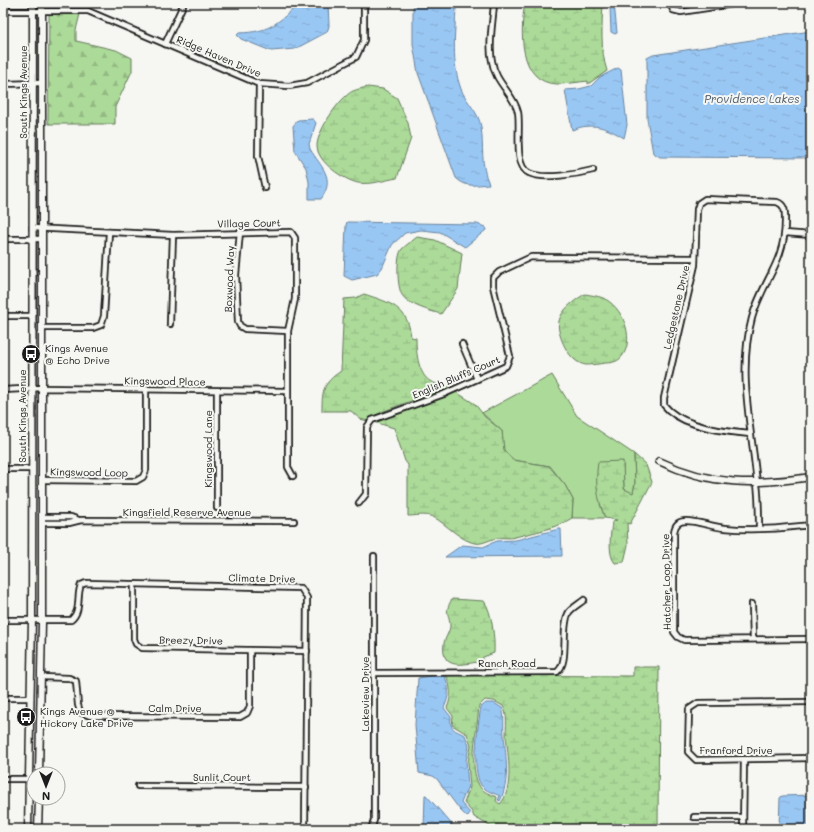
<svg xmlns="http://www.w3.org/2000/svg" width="814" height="832" viewBox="0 0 814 832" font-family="Mali,sans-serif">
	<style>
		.green { fill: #acda99; stroke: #647b5a }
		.forest { fill: url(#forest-firs); stroke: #647b5a }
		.wetland { fill: url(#wetland-marsh); stroke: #647b5a; fill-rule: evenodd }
		.water { fill: url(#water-ripples); stroke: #67839e }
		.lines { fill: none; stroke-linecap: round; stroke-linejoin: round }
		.street-casing { stroke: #1c1c1c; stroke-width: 8 }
		.secondary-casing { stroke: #1c1c1c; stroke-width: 9 }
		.street { stroke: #f6f6f2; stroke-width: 4.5 }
		.secondary { stroke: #f6f6f2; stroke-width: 6 }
		.labels { text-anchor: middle; stroke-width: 4; stroke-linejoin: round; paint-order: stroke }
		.street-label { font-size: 10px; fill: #1c1c1c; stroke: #f6f6f2 }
		.poi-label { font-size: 10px; fill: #1c1c1c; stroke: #f6f6f2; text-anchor: start }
		.water-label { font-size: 11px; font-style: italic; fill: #485868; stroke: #f6f6f2 }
	</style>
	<defs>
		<pattern id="forest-firs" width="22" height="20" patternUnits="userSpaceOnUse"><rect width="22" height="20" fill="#acda99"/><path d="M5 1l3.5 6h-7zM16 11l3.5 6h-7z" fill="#93ba83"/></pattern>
		<pattern id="wetland-marsh" width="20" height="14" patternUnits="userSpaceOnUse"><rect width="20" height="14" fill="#acda99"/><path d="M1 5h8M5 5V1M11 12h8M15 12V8" fill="none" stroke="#93ba83"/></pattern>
		<pattern id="water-ripples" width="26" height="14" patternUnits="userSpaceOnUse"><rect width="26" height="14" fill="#99c7f4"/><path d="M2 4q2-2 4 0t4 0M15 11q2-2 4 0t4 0" fill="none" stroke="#83aad1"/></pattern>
	</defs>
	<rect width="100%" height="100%" fill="#f6f6f2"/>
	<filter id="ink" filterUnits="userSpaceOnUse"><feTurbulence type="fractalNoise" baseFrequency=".025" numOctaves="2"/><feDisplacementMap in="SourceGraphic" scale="8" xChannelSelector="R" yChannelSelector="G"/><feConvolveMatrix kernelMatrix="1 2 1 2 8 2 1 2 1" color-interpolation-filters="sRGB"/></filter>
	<g filter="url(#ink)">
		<path class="green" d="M552 375 577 416 634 454 635 483 633 494 624 489 623 462 600 504 605 518H572L573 500 565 485 550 466 513 460 503 450 502 431 482 413Z"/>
		<g class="forest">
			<path d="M49 3H84L82 8H49Z"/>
			<path d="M49 14H80L76 30V41L116 50 132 58V71L115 107V124H48Z"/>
		</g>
		<g class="wetland">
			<path d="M525 3H603C602 24 600 50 607 71L588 84V81C578 82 567 84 557 84 518 83 520 30 525 3Z"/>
			<path d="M368 87 383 89 397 98 408 123 411 138 397 178C385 180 371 185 358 183 344 180 317 162 317 146 317 131 340 97 353 91 358 89 363 88 368 87Z"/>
			<path d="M417 237 435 240 462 253 458 289 441 314C430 311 408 305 402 295 397 287 396 256 402 249 406 245 412 241 417 237Z"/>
			<path d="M364 294C391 303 408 307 411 337L416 338C416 352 418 378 434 383 440 385 447 385 452 387 436 394 376 410 368 421L360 419 351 411H322C322 390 323 383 341 371L344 299 356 298Z"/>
			<path d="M585 294C591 295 598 296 603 298 622 306 635 337 623 355 619 362 611 363 605 363 599 364 592 365 586 365 571 363 562 344 559 331 555 314 572 302 585 294Z"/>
			<path d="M456 392 475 404 485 417 502 431 504 450 513 460 549 466 565 485 573 500 572 518C555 529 535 532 515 537 509 539 503 537 497 538 487 540 481 546 471 542 456 537 440 518 430 516 424 514 415 516 408 516V465L405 461 394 428 374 422Z"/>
			<path d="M634 454 646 465 652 482 630 524 627 523 628 545 624 562 615 563C607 554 611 533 612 522L617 520 605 518C597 496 595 485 598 462L623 461 624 489 633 493 635 483Z"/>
			<path d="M452 599 484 601C492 611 495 640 494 653L483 657 482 661C465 664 440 672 444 643 445 638 450 631 450 626 450 612 443 615 452 599Z"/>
			<path d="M633 667H659L658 829H495L474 817 472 812 464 803 470 787 468 762 471 745 467 734 452 725 453 716 447 708C452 696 451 687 446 675L633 676ZM485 700 494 701 503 706C508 715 506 726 506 736 508 754 514 790 500 804L496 801 497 797C490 794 482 792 479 785 469 766 476 736 478 716L479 706Z"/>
		</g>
		<g class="water">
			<path d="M300 3H328L329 26 327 32 295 49 271 51 241 39 237 35 239 33C271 32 277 23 300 3Z"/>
			<path d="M436 3 456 7C455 35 451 62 461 89 466 102 479 112 481 127 484 147 480 164 489 184 476 185 466 188 456 178L418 73 413 44V7L418 4Z"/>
			<path d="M608 3H614L617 33 615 34 611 32 610 7Z"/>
			<path d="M811 31V158L660 157 653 153 647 119V58L653 55Z"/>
			<path d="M618 68 621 70 627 125 624 138C606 127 592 122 572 130L565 90 579 89 591 86 600 77Z"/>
			<path d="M313 119 316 123 309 144 310 149C321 167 336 178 321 199H309V182L306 168 295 151 293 126 298 120Z"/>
			<path d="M347 222 477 224 485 227 486 230 465 247 440 232 421 230 405 233 392 245 382 268 377 274 352 280 344 276 346 225Z"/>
			<path d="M559 529H561L562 556 445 557 462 545 483 547 497 541 516 540Z"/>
			<path d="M439 675 445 677C450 688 449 697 444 708L451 717C449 730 455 730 465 735L469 746 466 761 468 786 461 803 470 813 467 817 460 810 437 779 433 776 419 773 415 725 418 678Z"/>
			<path d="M486 703H494L502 708C505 717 503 726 504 736 506 758 510 781 500 801L498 800 500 796C494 793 485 791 481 785 471 769 478 725 481 707Z"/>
			<path d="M425 795H426L456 829H424Z"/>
			<path d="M811 795V829H779L780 798 782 796Z"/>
		</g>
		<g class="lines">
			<g class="street-casing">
				<g id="street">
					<path d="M494 3C493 22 488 43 492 61 495 83 514 94 518 112 521 128 513 166 529 173 543 180 578 174 593 170"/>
					<path d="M670 3 673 10 681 12 739 3"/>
					<path d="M3 11H88L259 84 289 86 307 83 356 57 364 40V3"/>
					<path d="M165 44 184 3"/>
					<path d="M3 84 42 83"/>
					<path d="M259 84 258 156 265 188"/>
					<path d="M32 228 173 235 291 232 295 238V299L288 331V467L293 476"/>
					<path d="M240 232 236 275 238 322 240 326 245 329 288 331"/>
					<path d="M785 233 811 235"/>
					<path d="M3 239H42"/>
					<path d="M3 316H32"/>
					<path d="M170 324 173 235"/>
					<path d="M42 328H93L101 325 104 316 109 232"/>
					<path d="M462 344 477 379"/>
					<path d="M3 390 42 388 287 391"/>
					<path d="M217 391V508"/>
					<path d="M750 434C725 432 680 426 664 405V398L695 265 697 209 699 203 705 199 777 202C786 205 785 213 785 222 785 263 762 281 752 318 737 374 752 428 757 484 759 499 759 514 759 529"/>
					<path d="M3 469H32"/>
					<path d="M42 480 136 481 143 477 146 470V390"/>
					<path d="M359 503 366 494 367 427 372 420 444 394 506 366 510 356 493 286V278L499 272 531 257 695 258"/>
					<path d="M42 517H71L79 520"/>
					<path d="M43 523H69L81 520 294 521"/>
					<path d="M811 525C782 528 754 531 725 528 712 527 698 521 686 521 678 521 675 525 674 532V632L678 637 684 640 811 639"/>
					<path d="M134 584V639L136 644 142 648 307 651"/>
					<path d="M752 604 753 639"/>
					<path d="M3 620H71C82 611 76 596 81 585L86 583 301 588 307 598 305 829"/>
					<path d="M374 673 557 672C570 663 560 628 569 612 572 608 579 604 584 600"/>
					<path d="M42 677 69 678 76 681 78 705 80 712 90 716 240 717 247 713 250 706V650"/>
					<path d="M3 698H31"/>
					<path d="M811 702 698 703 689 709 688 752 696 760 811 758"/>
					<path d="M3 779H34"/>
					<path d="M138 786 306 787"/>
					<path d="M694 817H743"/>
					<path d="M369 829 372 827 374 820V556"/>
					<path d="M743 829 744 760"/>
				</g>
			</g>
			<g class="secondary-casing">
				<g id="secondary">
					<path d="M659 461C711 486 755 485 811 477"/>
					<path d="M39 774 42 622V3"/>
					<path d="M28 829 32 620 33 3"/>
					<path d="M38 829 39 798"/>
				</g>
			</g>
			<use href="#street" class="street"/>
			<use href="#secondary" class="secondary"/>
		</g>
	</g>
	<defs>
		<g id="bus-disc" transform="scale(1)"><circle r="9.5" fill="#1c1c1c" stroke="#f6f6f2"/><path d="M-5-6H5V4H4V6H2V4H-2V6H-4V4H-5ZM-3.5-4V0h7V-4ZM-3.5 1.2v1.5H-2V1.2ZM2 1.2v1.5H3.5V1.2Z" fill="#fff"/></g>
	</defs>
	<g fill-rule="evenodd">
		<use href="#bus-disc" x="31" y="354"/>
		<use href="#bus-disc" x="26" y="717"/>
	</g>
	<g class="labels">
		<g class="street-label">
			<text transform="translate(219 56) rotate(23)" y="4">Ridge Haven Drive</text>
			<text transform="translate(23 92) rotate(-90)" y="4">South Kings Avenue</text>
			<text transform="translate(249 223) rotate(-1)" y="4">Village Court</text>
			<text transform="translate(229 279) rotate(-88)" y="4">Boxwood Way</text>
			<text transform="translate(676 307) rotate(-77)" y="4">Ledgestone Drive</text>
			<text transform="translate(456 377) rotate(-23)" y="4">English Bluffs Court</text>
			<text transform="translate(165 381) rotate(1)" y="4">Kingswood Place</text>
			<text transform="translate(22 416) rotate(-90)" y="4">South Kings Avenue</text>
			<text transform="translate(208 449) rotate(-90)" y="4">Kingswood Lane</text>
			<text transform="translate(89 472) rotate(1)" y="4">Kingswood Loop</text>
			<text x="187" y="516">Kingsfield Reserve Avenue</text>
			<text transform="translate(262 578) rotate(1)" y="4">Climate Drive</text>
			<text transform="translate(666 582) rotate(-91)" y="4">Hatcher Loop Drive</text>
			<text transform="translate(191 640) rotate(1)" y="4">Breezy Drive</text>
			<text x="507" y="667">Ranch Road</text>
			<text transform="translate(365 694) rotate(-90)" y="4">Lakeview Drive</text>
			<text x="175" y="712">Calm Drive</text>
			<text x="736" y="754">Franford Drive</text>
			<text x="222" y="781">Sunlit Court</text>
		</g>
		<g class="poi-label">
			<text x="45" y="352">Kings Avenue<tspan x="45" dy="12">@ Echo Drive</tspan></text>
			<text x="40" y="715">Kings Avenue @<tspan x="40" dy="12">Hickory Lake Drive</tspan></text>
		</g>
		<g class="water-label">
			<text x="752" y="103">Providence Lakes</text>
		</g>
	</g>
	<rect width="814" height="832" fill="none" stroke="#f6f6f2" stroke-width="16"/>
	<rect x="8" y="8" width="798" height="816" fill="none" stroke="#1c1c1c" stroke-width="1.5" filter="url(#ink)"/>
	<g transform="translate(46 786) rotate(180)"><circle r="19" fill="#f6f6f2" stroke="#9f9f9c"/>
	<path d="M0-3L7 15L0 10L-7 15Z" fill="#1c1c1c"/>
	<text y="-6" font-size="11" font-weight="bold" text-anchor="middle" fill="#1c1c1c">N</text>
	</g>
</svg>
